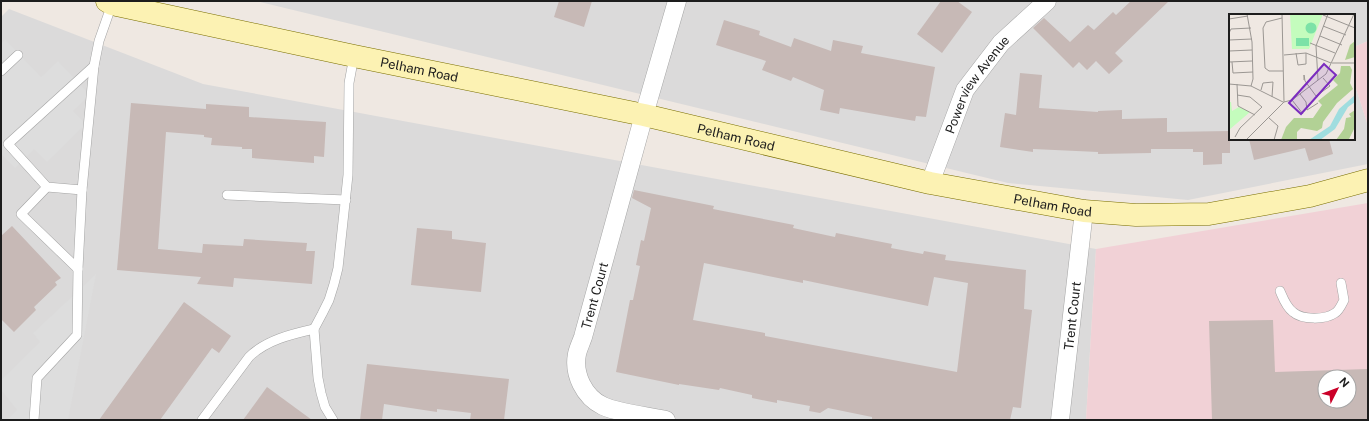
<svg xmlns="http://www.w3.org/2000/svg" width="1369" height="421" viewBox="0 0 1369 421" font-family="'Public Sans',sans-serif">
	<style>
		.residential { fill: #dbdada }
		.commercial { fill: #f1d1d6; fill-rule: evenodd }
		.parking { fill: #ddd }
		.building { fill: #c7b9b6; fill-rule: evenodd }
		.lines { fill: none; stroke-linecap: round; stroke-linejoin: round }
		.lane-casing { stroke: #a4a4a4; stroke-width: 10 }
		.street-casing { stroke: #a4a4a4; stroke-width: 19 }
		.secondary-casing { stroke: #796e00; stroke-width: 23 }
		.lane { stroke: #fff; stroke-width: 9 }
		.street { stroke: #fff; stroke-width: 18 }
		.secondary { stroke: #fcf2b3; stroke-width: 22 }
		.labels { text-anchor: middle; stroke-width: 3.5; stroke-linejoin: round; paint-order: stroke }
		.street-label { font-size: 13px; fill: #1d1d1d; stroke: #fff }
		.inset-road { fill: none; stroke: #9b9793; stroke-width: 1 }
		.view { fill: #7b2cbf; fill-opacity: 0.15; stroke: #7b2cbf; stroke-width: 2 }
		.inset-edge { fill: none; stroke: #1d1d1d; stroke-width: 2 }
	</style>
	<rect width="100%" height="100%" fill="#efe8e2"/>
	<g class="residential">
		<path d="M256 1H1368V41L1354 47V15H1230V139H1354V82L1368 126V164L1188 200 1008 183Z"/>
		<path d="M9 9 203 84 1096 249 1086 420H1V17Z"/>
	</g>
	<g class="commercial">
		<path d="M1368 41V126L1354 82V47Z"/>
		<path d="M1368 203V420H1086L1096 249ZM1325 377H1349V401H1325Z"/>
	</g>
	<g class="parking">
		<path d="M5 39 41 77 58 61 90 95 73 111 86 124 47 162 34 149 15 168 1 154V44Z"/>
		<path d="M96 274 68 420H7L17 410 1 390V380L40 342 33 333Z"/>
	</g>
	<g class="building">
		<path d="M559 1H592L584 27 554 17Z"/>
		<path d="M941 1H957L972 12 942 53 917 34Z"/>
		<path d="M1131 1H1169L1115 53 1123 61 1109 74 1096 61 1087 70 1079 62 1073 68 1033 28 1044 18 1070 42 1088 25 1094 30 1113 12 1116 15Z"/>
		<path d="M724 20 760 31 759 35 791 47 794 38 831 51 833 40 863 46 861 53 935 67 926 117 916 116 915 121 840 108 839 114 820 110 824 90 793 77 791 81 762 70 766 61 716 45Z"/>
		<path d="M1020 73 1042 75 1039 108 1098 112V111L1122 110V119L1167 118V132L1230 131V153H1222V164L1203 165V152H1193V149H1151V153L1098 154V152L1033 149V152L1000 147 1005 113 1016 115Z"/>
		<path d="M131 103 206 109V104L249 107V117L326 122 324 157 314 156V163L252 158V149H242V147L211 145 212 138 204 137V135L166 132 158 249 202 253 203 244 243 246 244 239 307 243 306 251H315L312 284 234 278 233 287 197 284 201 277 117 270Z"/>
		<path d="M1249 139H1329L1333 154 1309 161 1305 148 1254 160Z"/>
		<path d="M634 190 714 206 713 209 794 225 793 228 835 237 836 233 892 244 891 248 923 254 924 251 946 255 945 260 1026 270 1024 309 1032 310 1021 408 1013 407 1010 420H872V417L828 408 820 413 809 411 810 406 777 400V403L752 398V395L720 388 719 390 679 384V385L616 372 630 300H633L640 266 636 265 641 240 644 241 651 208 632 198ZM704 263 803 283V280L928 306 934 277 968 283 957 372 765 336V333L693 320Z"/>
		<path d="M12 226 61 278 55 282 57 285 34 307 36 310 14 332 1 319V236Z"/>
		<path d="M417 228 452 231V239L486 243 481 292 411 285Z"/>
		<path d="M184 302 231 336 219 353 212 348 160 420H99Z"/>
		<path d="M1273 320 1275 372 1368 369V420H1212L1209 321ZM1325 377H1349V401H1325Z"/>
		<path d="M367 364 509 379 504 420H470L471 413 437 409V412L384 404 382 420H360Z"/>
		<path d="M267 387 312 420H243Z"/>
	</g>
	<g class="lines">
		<g class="lane-casing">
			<g id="lane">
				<path d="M1 71 18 55"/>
				<path d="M47 187 21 214 78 269"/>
				<path d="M82 190 47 187 8 144 94 66"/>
				<path d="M227 195 346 200"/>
				<path d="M1280 291C1283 298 1286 307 1293 312 1302 320 1325 320 1335 313 1339 311 1342 304 1344 300L1341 283"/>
				<path d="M34 420 37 378 77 335 78 269 82 190 94 66 99 41 112 4"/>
				<path d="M202 420 249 357C266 340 292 334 314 329"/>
				<path d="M333 420 325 407 321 393 318 378 314 329 322 314 329 300 334 284 338 268 348 175 349 83 354 56"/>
			</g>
		</g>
		<g class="street-casing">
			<g id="street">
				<path id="s1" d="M930 183 965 90 1001 43 1047 1"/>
				<path id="s2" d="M666 420C648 416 618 413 603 406 584 397 573 374 577 354 578 349 581 343 583 337L644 115 677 1"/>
				<path id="s3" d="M1060 420 1084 211"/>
			</g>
		</g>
		<g class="secondary-casing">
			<g id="secondary">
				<path id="s4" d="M107 1 112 4 354 56 644 115 930 183 1084 211 1136 215 1209 214 1310 196 1368 180"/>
			</g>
		</g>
		<use href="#lane" class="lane"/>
		<use href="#street" class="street"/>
		<use href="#secondary" class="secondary"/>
	</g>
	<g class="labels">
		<g class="street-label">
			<text dy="5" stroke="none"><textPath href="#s4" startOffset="320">Pelham Road</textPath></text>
			<text dy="5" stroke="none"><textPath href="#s1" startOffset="110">Powerview Avenue</textPath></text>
			<text dy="5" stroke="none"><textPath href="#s4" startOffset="644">Pelham Road</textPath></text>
			<text dy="5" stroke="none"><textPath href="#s4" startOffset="968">Pelham Road</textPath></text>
			<text dy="5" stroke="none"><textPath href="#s2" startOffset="188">Trent Court</textPath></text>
			<text dy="5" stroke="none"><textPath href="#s3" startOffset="105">Trent Court</textPath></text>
		</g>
	</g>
	<g transform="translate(1229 14)">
		<rect width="126" height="126" fill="#efe8e2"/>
		<path d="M126 27V43L116 46 121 31ZM112 52H121L123 56 121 69 124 75 108 89 94 108 93 114 88 117 72 114 68 118V126H52L57 113 65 104H84L93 91 89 87 109 71 104 66 111 59ZM126 96V113L120 125 107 126 115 115 117 104 122 103 120 100Z" fill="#b2d195"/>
		<path d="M61 0H94L80 35H63ZM0 88H2L3 97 10 93 21 98 0 116Z" fill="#c4fcbd"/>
		<path d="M76.5 14a5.5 5.5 0 1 1 11 0a5.5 5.5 0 1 1-11 0ZM67 24H80V32H67Z" fill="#7ce2a7"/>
		<path d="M126 81V88L119 93 106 115 91 126H80L101 112 110 95Z" fill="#a0dddf"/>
		<path class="inset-road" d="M18 0 23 28 24 65 22 72M53 0 55 88M94 1 126 14M53 4 37 8 34 14 36 54 40 57H54M0 5 19 2M94 12 117 21M0 19 2 15 22 14M91 22 113 31M0 26 23 25M81 29 106 39M0 37 23 36M67 39 69 51 77 50V39M55 41 77 39 102 49M0 48 23 47M3 48 4 59 24 58M103 49H126M75 66V61L76 67 87 82 101 72 94 64M89 66 87 32 99 0M0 70 22 72 54 88M8 70 9 92 26 101M32 76 34 69 44 68 43 83M71 80 77 88 78 96 89 89M63 86 74 100M40 104 49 112 45 126M6 123 11 114 33 93 21 83 8 81M17 126 55 88 63 86 97 60 125 0"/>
		<path class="view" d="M95 50 107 61 72 100 60 89Z"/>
		<rect width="126" height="126" class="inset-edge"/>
	</g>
	<rect width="1369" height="421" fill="none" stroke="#1d1d1d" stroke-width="4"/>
	<g transform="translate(1337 389) rotate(48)"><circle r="19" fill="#ffffff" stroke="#a5a5a5"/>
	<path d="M0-3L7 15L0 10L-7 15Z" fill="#cb0028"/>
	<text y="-6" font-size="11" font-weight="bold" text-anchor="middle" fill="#1d1d1d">N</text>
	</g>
</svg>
